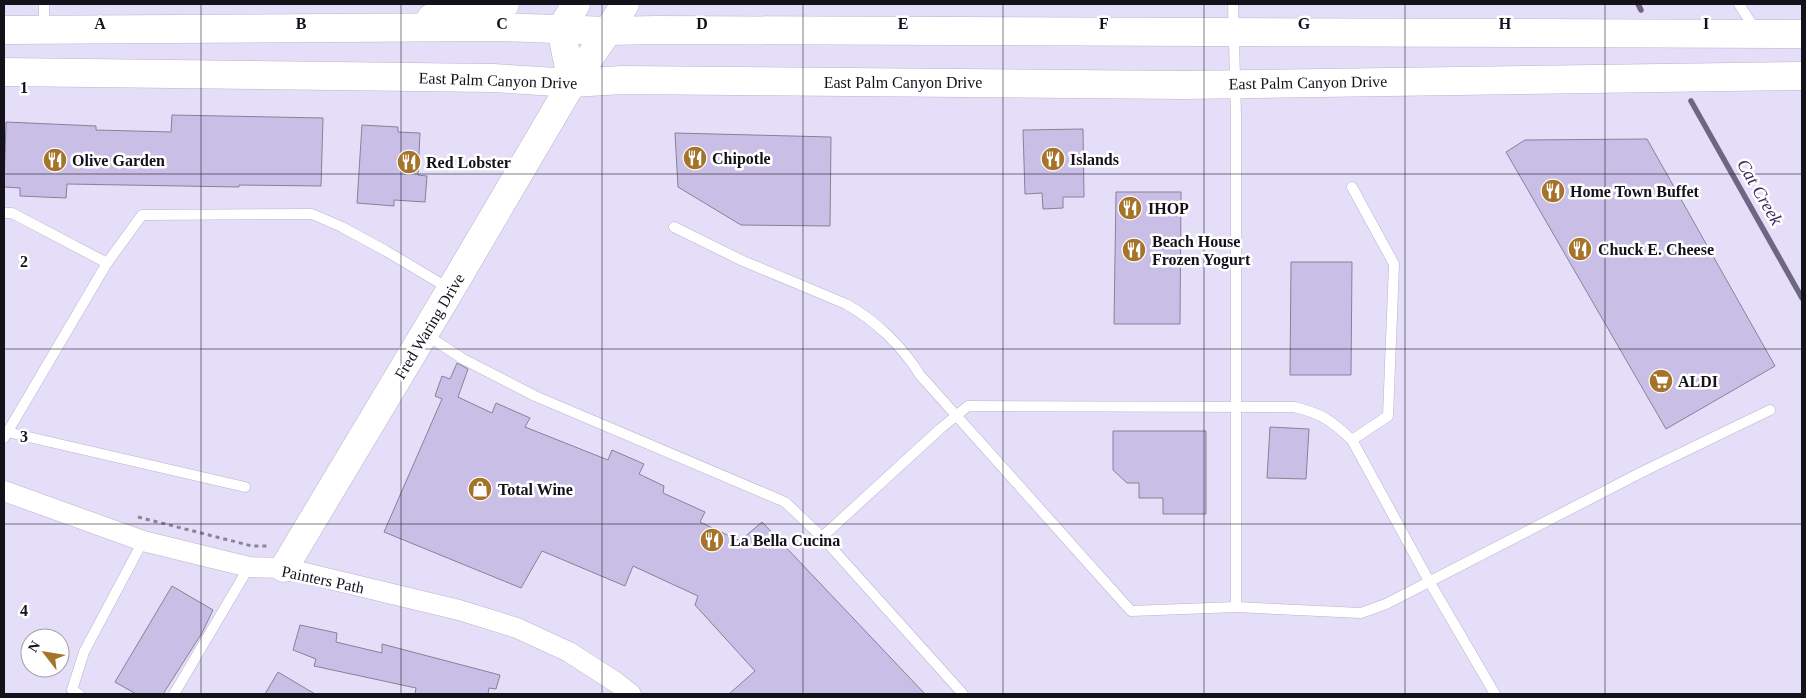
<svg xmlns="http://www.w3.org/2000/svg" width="1806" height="698" viewBox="0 0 1806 698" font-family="Georgia,serif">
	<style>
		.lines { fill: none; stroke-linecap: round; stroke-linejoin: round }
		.stream { stroke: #6e6683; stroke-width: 5.5 }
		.building { fill: #c9bfe6; stroke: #878198 }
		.lane-casing { stroke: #bab3cd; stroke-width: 11 }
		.street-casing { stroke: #bab3cd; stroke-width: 21 }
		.secondary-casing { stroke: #bab3cd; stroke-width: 29 }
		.primary-casing { stroke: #bab3cd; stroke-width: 29 }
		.path { stroke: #898598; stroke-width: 3; stroke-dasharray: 4 4; stroke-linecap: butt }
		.lane { stroke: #fff; stroke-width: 10 }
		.street { stroke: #fff; stroke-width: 20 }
		.secondary { stroke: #fff; stroke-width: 28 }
		.primary { stroke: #fff; stroke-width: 28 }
		.grid { fill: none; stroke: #13111a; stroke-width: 1; stroke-opacity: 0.55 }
		.labels { text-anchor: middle; stroke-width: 5; stroke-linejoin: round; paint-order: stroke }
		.street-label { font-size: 16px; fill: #13111a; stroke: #fff }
		.poi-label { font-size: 16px; font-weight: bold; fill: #13111a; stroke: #fff; text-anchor: start }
		.water-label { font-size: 18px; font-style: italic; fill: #3c2b5c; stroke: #fff }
		.grid-label { font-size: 16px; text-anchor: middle; font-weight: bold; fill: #13111a; stroke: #fff; stroke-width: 5; stroke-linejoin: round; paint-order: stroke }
	</style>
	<rect width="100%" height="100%" fill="#e4def8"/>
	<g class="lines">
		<g class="stream">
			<path d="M1638 4 1641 10"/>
			<path d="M1691 101 1802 298"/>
		</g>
	</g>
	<g class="building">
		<path d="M172 115 323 118 321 186 239 185V187L67 184 66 198 20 196V188L4 187 6 122 96 126V130L171 132Z"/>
		<path d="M362 125 398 127V132L420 133 418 175 427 176 425 202 394 200V206L357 203Z"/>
		<path d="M1083 129 1084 197H1063V208L1043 209 1042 193 1025 194 1023 130Z"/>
		<path d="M675 133 831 137 830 226 741 225 678 187Z"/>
		<path d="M1647 139 1775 366 1666 429 1506 152 1525 140Z"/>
		<path d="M1116 192H1181L1180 324H1114Z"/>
		<path d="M1291 262H1352L1351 375H1290Z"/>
		<path d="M457 363 468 369 458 397 492 413 496 403 530 418 525 427 608 460 612 450 644 464 639 474 664 486 663 493 705 512 700 522 740 541 762 522 925 694H729L755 671 695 605 698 596 633 566 625 586 542 551 521 588 384 532 442 399 435 396 442 376 450 379Z"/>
		<path d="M1270 427 1309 429 1306 479 1267 478Z"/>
		<path d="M1113 431H1206V514H1163V498H1139V483H1127L1113 470Z"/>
		<path d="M172 586 213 610 202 633 163 694H136L115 682Z"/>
		<path d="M300 625 337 633 336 642 382 653V644L500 675 496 689 489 688 488 694H415L416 688 314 666 316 659 293 650Z"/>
		<path d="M278 672 315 694H265Z"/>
	</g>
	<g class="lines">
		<g class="lane-casing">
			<g id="lane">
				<path d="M44 4V28"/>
				<path d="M1233 4 1236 116V607"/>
				<path d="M1739 4 1756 31"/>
				<path d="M4 213H12L107 263"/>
				<path d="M674 227 743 261 846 304C875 320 903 347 920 375L1131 611 1236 607 1361 613 1386 604 1644 471 1770 410"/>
				<path d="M425 334 463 359 535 396 785 502 822 537 963 694"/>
				<path d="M7 432 245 487"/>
				<path d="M4 438 107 263 142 215 312 214 342 227 386 251 450 289"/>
				<path d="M1352 440 1388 416 1394 264 1352 187"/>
				<path d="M822 537 940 429 968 406 1294 407C1321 413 1332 421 1352 440L1429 581 1495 694"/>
				<path d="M79 694 72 690 84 652 143 541"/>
				<path d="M174 694 249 567"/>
			</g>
		</g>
		<g class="street-casing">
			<path id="street" d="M4 491 143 541 249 567 284 568 459 610 517 628 569 652 617 683 631 694"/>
		</g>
		<g class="secondary-casing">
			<g id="secondary">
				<path d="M572 83 561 29 576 4"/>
				<path d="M284 568 451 289 572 83 608 31 625 4"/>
			</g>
		</g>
		<g class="primary-casing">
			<g id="primary">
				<path d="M431 18 463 9 505 4"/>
				<path d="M4 30 500 27 608 31 656 30 1802 34"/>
				<path d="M4 72 493 78 572 83 622 80 1184 85 1802 76"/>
			</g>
		</g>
		<path class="path" d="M138 517 252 546H270"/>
		<use href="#lane" class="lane"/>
		<use href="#street" class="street"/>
		<use href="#secondary" class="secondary"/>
		<use href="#primary" class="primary"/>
	</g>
	<path class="grid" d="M201 4V694M401 4V694M602 4V694M803 4V694M1003 4V694M1204 4V694M1405 4V694M1605 4V694M4 174H1802M4 349H1802M4 524H1802"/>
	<defs>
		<g id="restaurant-disc" transform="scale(1.25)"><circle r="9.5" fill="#a6732a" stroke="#fff"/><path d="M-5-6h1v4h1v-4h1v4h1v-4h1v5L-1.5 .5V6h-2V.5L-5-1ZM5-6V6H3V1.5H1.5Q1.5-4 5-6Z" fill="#fff"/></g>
		<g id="supermarket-disc" transform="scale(1.25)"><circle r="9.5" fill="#a6732a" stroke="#fff"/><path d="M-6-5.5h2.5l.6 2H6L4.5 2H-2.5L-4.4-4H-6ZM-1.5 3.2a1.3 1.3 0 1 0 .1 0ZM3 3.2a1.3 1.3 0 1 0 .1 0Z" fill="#fff"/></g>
		<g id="shop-disc" transform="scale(1.25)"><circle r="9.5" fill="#a6732a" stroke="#fff"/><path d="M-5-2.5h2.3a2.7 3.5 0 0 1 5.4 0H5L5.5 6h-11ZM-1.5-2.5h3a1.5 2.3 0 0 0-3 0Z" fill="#fff"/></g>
	</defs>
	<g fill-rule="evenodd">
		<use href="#restaurant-disc" x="695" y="158"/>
		<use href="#restaurant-disc" x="1053" y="159"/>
		<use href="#restaurant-disc" x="55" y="160"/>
		<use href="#restaurant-disc" x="409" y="162"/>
		<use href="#restaurant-disc" x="1553" y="191"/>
		<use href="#restaurant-disc" x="1130" y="208"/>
		<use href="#restaurant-disc" x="1580" y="249"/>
		<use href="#restaurant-disc" x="1134" y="250"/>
		<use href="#supermarket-disc" x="1661" y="381"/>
		<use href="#shop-disc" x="480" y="489"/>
		<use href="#restaurant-disc" x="712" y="540"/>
	</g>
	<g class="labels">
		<g class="street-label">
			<text transform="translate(498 80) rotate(2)" y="6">East Palm Canyon Drive</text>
			<text x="903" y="88">East Palm Canyon Drive</text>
			<text transform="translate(1308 82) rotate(-1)" y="6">East Palm Canyon Drive</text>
			<text transform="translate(429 326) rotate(-59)" y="6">Fred Waring Drive</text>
			<text transform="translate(323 579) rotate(12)" y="6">Painters Path</text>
		</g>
		<g class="poi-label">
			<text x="712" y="164">Chipotle</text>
			<text x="1070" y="165">Islands</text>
			<text x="72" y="166">Olive Garden</text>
			<text x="426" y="168">Red Lobster</text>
			<text x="1570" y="197">Home Town Buffet</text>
			<text x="1148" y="214">IHOP</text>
			<text x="1152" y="247">Beach House<tspan x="1152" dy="18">Frozen Yogurt</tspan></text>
			<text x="1598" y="255">Chuck E. Cheese</text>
			<text x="1678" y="387">ALDI</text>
			<text x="498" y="495">Total Wine</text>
			<text x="730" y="546">La Bella Cucina</text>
		</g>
		<g class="water-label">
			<text transform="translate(1760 192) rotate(60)" y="6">Cat Creek</text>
		</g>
	</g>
	<g class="grid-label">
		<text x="100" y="29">A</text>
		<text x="301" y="29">B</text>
		<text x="502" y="29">C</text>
		<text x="702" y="29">D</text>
		<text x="903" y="29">E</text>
		<text x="1104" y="29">F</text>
		<text x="1304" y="29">G</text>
		<text x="1505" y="29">H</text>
		<text x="1706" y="29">I</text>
		<text x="24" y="93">1</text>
		<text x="24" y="267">2</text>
		<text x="24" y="442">3</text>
		<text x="24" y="616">4</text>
	</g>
	<rect width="1806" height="698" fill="none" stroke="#13111a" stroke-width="10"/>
	<g transform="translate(45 653) rotate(301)"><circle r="24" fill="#ffffff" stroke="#a1a0a3"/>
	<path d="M0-4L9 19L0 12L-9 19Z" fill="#a6732a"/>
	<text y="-8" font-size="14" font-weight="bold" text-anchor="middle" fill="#13111a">N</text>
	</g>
</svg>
